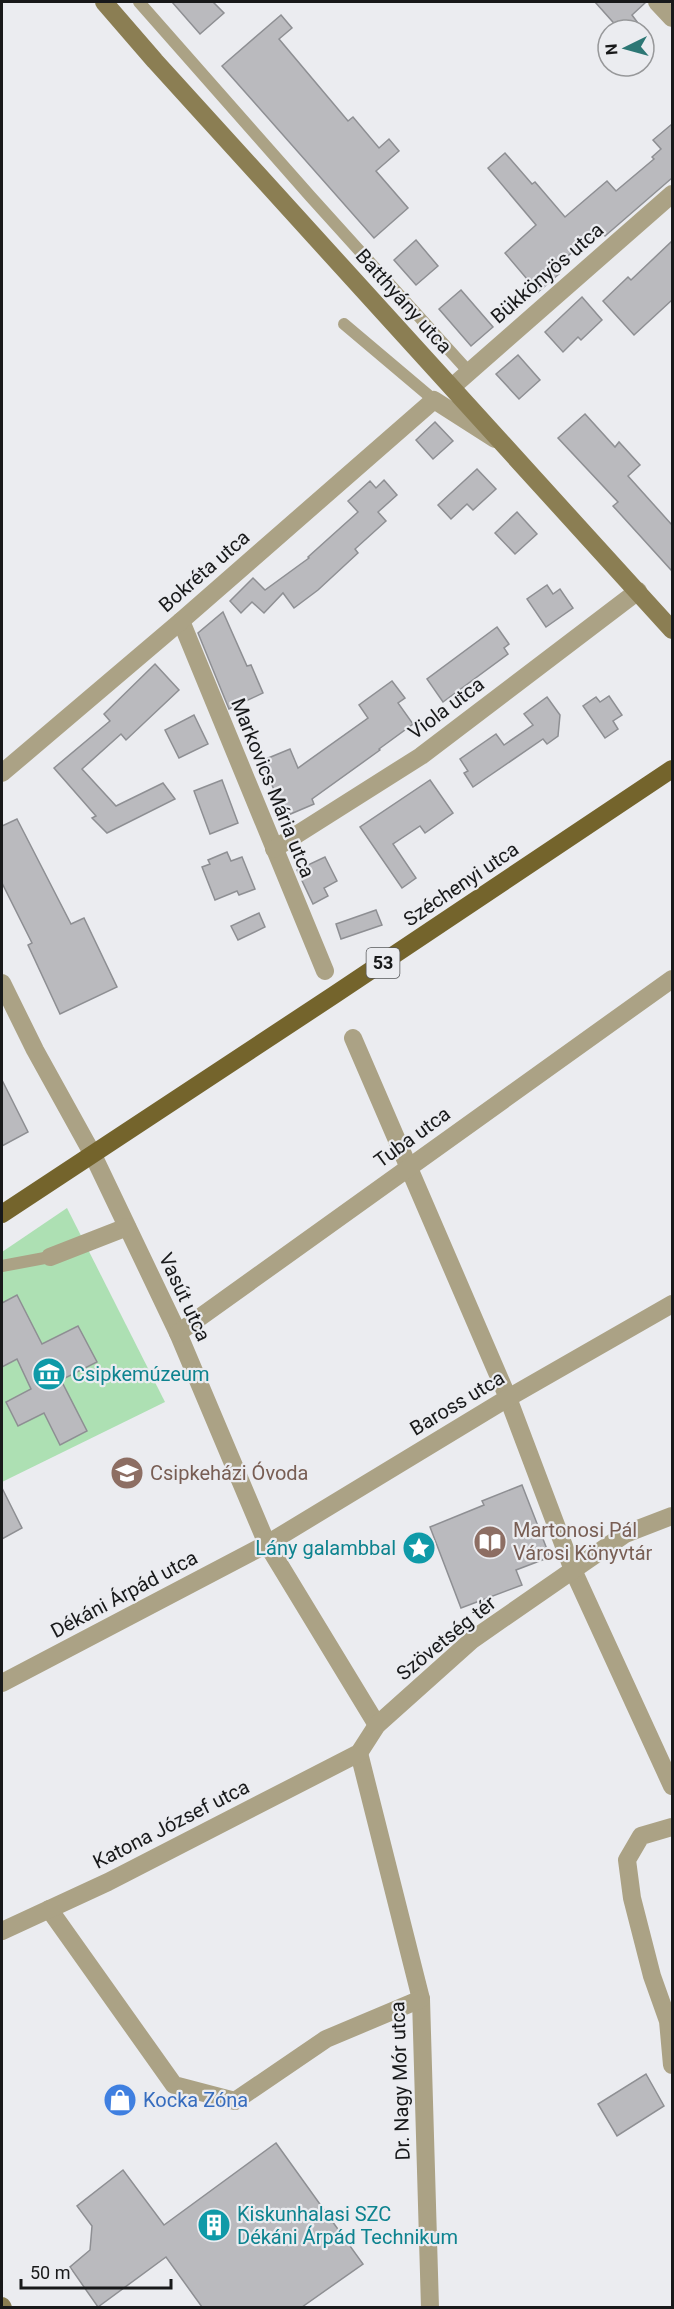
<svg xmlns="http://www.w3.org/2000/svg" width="674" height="2309" viewBox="0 0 674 2309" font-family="Roboto,sans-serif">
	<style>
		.green { fill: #ade0b3 }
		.building { fill: #bababe; stroke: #8e8f93; stroke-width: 1.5 }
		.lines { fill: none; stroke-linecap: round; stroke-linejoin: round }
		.service { stroke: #aba285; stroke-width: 12 }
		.minor { stroke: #aba285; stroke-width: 18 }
		.secondary { stroke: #8b7e53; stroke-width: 18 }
		.primary { stroke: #74642c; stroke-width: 18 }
		.labels { text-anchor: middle; stroke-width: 4.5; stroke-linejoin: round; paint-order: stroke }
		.shield { fill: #ebecf0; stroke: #57585a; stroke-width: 1.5 }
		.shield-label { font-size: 18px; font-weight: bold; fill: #18191a }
		.street-label { font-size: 20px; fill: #18191a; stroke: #ebecf0 }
		.culture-label { font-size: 20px; fill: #0d838f; stroke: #ebecf0; text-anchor: start }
		.education-label { font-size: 20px; fill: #785e54; stroke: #ebecf0; text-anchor: start }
		.shop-label { font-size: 20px; fill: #366cbe; stroke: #ebecf0; text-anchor: start }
	</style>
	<rect width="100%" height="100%" fill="#ebecf0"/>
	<path class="green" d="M67 1208 165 1402 2 1482V1252Z"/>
	<g class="building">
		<path d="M172 2H213L224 13 200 34Z"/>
		<path d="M595 2H646L632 15 638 23 629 30H620Z"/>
		<path d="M281 15 292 28 279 39 348 121 353 117 379 148 389 139 399 151 376 171 408 208 374 238 222 66Z"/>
		<path d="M672 124V178L605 236 599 229 554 268 559 274 538 292 505 253 536 225 488 168 505 153 532 184 535 182 565 217 607 181 616 191 654 159 652 157 661 149 653 140Z"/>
		<path d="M416 240 438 266 416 285 394 260Z"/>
		<path d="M672 241V300L634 335 603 301 628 277 631 280Z"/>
		<path d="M461 290 493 327 471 346 439 309Z"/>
		<path d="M582 297 602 320 581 340 578 337 563 352 545 332Z"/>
		<path d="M518 355 540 380 519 399 496 374Z"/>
		<path d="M585 414 615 447 619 442 640 465 628 476 672 525V571L613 506 618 502 558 438Z"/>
		<path d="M435 422 453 441 433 459 416 440Z"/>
		<path d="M477 469 496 489 473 510 467 504 451 519 438 505Z"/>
		<path d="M384 480 397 495 378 512 386 521 355 549 358 553 318 590 294 608 283 593 264 613 252 602 241 613 230 601 253 578 265 590 309 558 308 557 358 512 348 501 370 481 376 488Z"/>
		<path d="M517 512 537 534 515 554 495 533Z"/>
		<path d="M547 585 553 594 560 589 573 608 546 627 527 599Z"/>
		<path d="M223 612 247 666 251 665 263 693 229 709 198 633Z"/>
		<path d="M497 627 509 644 504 648 508 654 443 702 427 679Z"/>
		<path d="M155 664 179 690 126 740 121 734 82 769 116 806 163 783 175 799 107 833 92 818 96 816 54 768 110 721 104 714Z"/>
		<path d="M392 681 405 698 398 703 413 724 379 749 380 750 312 799 314 804 286 816 261 761 290 749 298 768 368 718 359 705Z"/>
		<path d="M609 696 622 715 613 721 618 729 605 738 583 706 596 697 600 702Z"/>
		<path d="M547 697 560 715 558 736 547 744 543 739 473 787 464 773 468 771 460 759 496 734 504 745 533 725 524 714Z"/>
		<path d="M194 715 208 744 179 758 165 730Z"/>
		<path d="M222 780 238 823 210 834 194 791Z"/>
		<path d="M430 780 453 813 425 833 420 826 393 844 416 878 402 888 360 827Z"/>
		<path d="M17 819 71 924 84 918 117 987 60 1014 28 945 32 943 2 883V826Z"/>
		<path d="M227 852 231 861 242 857 255 889 239 895 237 891 215 900 202 867 210 864 208 860Z"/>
		<path d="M325 857 337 881 324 888 328 896 313 904 297 870Z"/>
		<path d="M376 910 382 925 341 939 336 924Z"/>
		<path d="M259 913 265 927 238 940 231 926Z"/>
		<path d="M2 1080 28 1132 2 1146Z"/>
		<path d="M17 1295 42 1344 78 1326 97 1362 61 1380 87 1431 60 1445 44 1413 18 1426 6 1402 31 1389 17 1359 2 1367V1303Z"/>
		<path d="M522 1485 550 1557 516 1570 522 1585 461 1608 430 1527 484 1505 482 1501Z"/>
		<path d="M2 1488 22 1528 2 1539Z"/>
		<path d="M646 2074 664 2106 617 2136 598 2104Z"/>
		<path d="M276 2143 363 2264 302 2307H202L166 2257 98 2307 70 2267 90 2250 92 2226 77 2206 123 2170 164 2225Z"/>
	</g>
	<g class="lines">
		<g class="service">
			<path d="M139 2 310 196 469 372"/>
			<path d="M344 324 434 400"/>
			<path d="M2 1266 50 1257"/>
		</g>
		<g class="minor">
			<path d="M657 2 672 18"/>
			<path d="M452 387 672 194"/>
			<path d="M181 621 325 971"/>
			<path d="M2 773 181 621 434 400 495 439"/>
			<path d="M274 849 421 756 638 591"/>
			<path d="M2 983 35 1050 92 1153 178 1333 267 1544 377 1725"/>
			<path d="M353 1038 508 1398 573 1570 672 1786"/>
			<path d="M50 1257 127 1227"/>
			<path d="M178 1333 672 979"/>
			<path d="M2 1683 267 1544 508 1398 672 1304"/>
			<path d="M359 1753 421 1999 430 2308"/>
			<path d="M672 1827 641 1836 627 1860 632 1898 652 1976 668 2021 672 2065"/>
			<path d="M49 1909 174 2085 235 2101 326 2039 421 1999"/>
			<path d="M2 1931 108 1882 359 1753 377 1725 472 1640 625 1534 672 1516"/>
		</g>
		<g class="secondary">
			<path d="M104 2 155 61 672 630"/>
			<path d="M2 2306 3 2308"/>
		</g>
		<path class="primary" d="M2 1214 334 995 672 769"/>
	</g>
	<defs>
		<g id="museum-disc" transform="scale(1.725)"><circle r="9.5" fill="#0f9aa8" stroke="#ebecf0"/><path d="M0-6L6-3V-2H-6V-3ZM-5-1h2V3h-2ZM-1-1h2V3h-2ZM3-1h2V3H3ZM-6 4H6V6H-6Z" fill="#fff"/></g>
		<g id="school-disc" transform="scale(1.725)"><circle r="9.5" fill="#8d6e63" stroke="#ebecf0"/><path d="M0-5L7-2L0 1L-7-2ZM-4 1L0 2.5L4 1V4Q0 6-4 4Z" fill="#fff"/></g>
		<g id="library-disc" transform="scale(1.725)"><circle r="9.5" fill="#8d6e63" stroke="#ebecf0"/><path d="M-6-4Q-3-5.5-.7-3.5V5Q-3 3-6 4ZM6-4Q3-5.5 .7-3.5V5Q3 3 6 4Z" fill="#fff"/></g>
		<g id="sight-disc" transform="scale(1.725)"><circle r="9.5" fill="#0f9aa8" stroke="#ebecf0"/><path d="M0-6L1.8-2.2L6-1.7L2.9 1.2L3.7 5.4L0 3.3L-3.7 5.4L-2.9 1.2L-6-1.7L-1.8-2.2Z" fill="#fff"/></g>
		<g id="shop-disc" transform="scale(1.725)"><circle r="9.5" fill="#3f7fe0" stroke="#ebecf0"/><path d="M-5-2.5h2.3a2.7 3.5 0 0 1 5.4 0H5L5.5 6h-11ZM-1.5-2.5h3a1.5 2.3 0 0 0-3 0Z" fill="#fff"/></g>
		<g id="building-disc" transform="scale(1.725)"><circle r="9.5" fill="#0f9aa8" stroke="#ebecf0"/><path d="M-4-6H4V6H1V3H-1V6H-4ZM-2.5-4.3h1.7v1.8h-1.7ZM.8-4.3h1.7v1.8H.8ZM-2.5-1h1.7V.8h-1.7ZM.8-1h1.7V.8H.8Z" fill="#fff"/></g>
	</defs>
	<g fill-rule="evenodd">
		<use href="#museum-disc" x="49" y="1374"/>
		<use href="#school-disc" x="127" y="1473"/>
		<use href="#library-disc" x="490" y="1542"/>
		<use href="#sight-disc" x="419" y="1548"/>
		<use href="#shop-disc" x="120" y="2100"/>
		<use href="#building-disc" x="214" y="2225"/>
	</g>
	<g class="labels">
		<rect class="shield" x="366.5" y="948" width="33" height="30" rx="4.5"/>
		<g class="shield-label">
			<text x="383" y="969">53</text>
		</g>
		<g class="street-label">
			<text transform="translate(547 273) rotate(-41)" y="7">Bükkönyös utca</text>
			<text transform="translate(404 301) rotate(48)" y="7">Batthyány utca</text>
			<text transform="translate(204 571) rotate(-41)" y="7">Bokréta utca</text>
			<text transform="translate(446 708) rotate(-37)" y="7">Viola utca</text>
			<text transform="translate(273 788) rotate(68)" y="7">Markovics Mária utca</text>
			<text transform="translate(461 884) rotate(-34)" y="7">Széchenyi utca</text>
			<text transform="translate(412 1137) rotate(-36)" y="7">Tuba utca</text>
			<text transform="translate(185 1297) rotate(65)" y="7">Vasút utca</text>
			<text transform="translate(457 1403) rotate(-31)" y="7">Baross utca</text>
			<text transform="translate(124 1594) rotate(-28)" y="7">Dékáni Árpád utca</text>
			<text transform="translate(446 1638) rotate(-39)" y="7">Szövetség tér</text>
			<text transform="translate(171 1824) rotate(-27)" y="7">Katona József utca</text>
			<text transform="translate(400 2081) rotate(-92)" y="7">Dr. Nagy Mór utca</text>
		</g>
		<g class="culture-label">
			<text x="72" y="1381">Csipkemúzeum</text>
			<text x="396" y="1555" text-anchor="end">Lány galambbal</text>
			<text x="237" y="2221">Kiskunhalasi SZC<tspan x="237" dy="23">Dékáni Árpád Technikum</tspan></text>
		</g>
		<g class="education-label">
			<text x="150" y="1480">Csipkeházi Óvoda</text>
			<text x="513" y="1537">Martonosi Pál<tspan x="513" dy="23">Városi Könyvtár</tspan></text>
		</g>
		<g class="shop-label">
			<text x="143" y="2107">Kocka Zóna</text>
		</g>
	</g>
	<rect width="674" height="2309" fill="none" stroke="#18191a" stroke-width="6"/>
	<g transform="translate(626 48) rotate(265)"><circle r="28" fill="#ebecf0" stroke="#97989a" stroke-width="1.5"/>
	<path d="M0-4.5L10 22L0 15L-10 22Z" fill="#2d7775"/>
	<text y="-9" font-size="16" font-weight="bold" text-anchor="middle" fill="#18191a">N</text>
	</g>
	<path d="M21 2279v9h150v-9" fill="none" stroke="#18191a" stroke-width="3"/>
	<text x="30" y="2279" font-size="18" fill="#18191a" stroke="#ebecf0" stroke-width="4.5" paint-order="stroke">50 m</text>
</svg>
